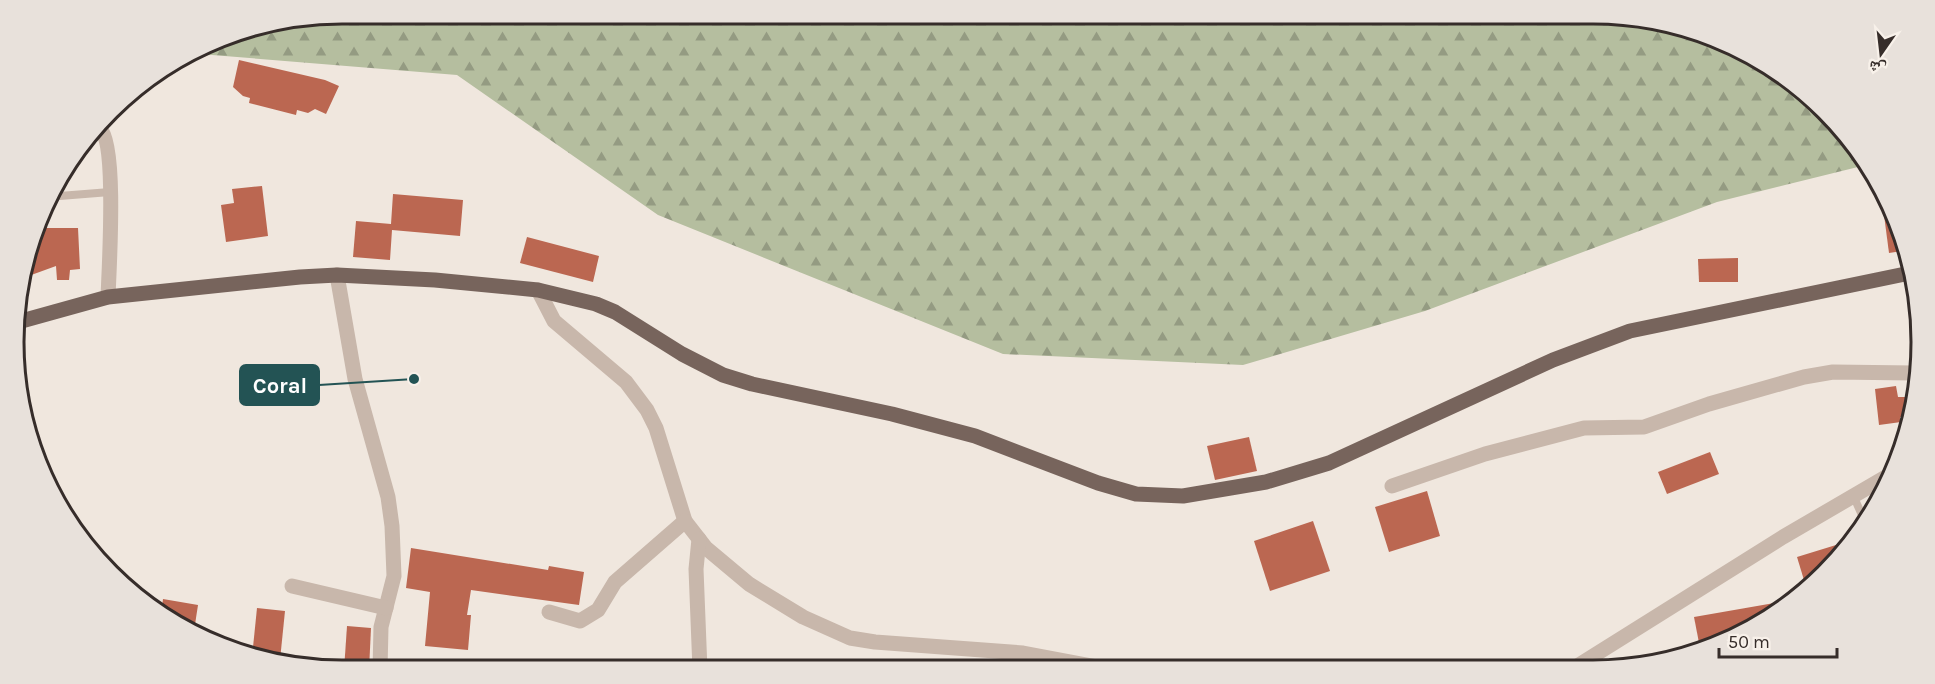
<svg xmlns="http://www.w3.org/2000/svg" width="1935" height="684" viewBox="0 0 1935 684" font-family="Karla,'Noto Naskh Arabic',sans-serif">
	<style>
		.forest { fill: url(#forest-firs) }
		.building { fill: #bb6751 }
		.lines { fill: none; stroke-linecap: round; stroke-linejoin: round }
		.lane { stroke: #c8b7ab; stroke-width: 8 }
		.street { stroke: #c8b7ab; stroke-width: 15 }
		.primary { stroke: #77645c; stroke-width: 15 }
		.rim { fill: none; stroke: #362d2a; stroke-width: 3 }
		.leader { fill: none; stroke: #235354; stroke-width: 2 }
		.callout-dot { fill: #235354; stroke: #f8f1ea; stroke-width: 2 }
		.callout { fill: #235354; stroke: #235354; stroke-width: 2 }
		.callout-label { font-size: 22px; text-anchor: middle; font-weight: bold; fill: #fff }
	</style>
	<defs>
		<pattern id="forest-firs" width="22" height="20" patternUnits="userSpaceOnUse" patternTransform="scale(1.5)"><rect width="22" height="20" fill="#b5be9f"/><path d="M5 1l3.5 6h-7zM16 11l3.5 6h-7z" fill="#949b82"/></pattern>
	</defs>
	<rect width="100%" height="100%" fill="#f0e7de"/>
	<path class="forest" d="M342 14H1593L1678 25 1793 81 1866 165 1717 202 1425 311 1243 365 1003 354 658 215 457 75 212 55 188 56 217 38Z"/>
	<g class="building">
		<path d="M239 60 325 80 339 86 326 114 315 109 308 113 297 110 296 115 249 103 250 98 243 96 233 87Z"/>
		<path d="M262 186 268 236 226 242 221 205 234 203 232 189Z"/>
		<path d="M393 194 463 200 460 236 392 230 390 260 353 257 356 221 391 224Z"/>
		<path d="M1890 214 1898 237 1902 251 1889 253 1884 215Z"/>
		<path d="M38 228H78L80 269 70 270 69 280H57L56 266 23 278Z"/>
		<path d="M527 237 599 256 593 282 520 263Z"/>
		<path d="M1738 258V282H1699L1698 259Z"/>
		<path d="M1896 386 1898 397H1912L1911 416 1900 417 1901 422 1879 425 1875 389Z"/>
		<path d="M1249 437 1257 471 1215 480 1207 446Z"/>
		<path d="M1710 452 1719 474 1667 494 1658 472Z"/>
		<path d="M1427 491 1440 536 1389 552 1375 507Z"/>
		<path d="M1313 521 1330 571 1270 591 1254 541Z"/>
		<path d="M1849 541 1810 589 1807 590 1797 557Z"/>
		<path d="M411 548 548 570 549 566 584 572 579 605 471 590 467 615H471L468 650 425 646 430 592 406 588Z"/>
		<path d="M163 599 198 605 194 631 161 616Z"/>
		<path d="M1792 600 1738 637 1700 648 1694 617Z"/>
		<path d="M257 608 285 611 280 660 272 661 252 657Z"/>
		<path d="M347 626 371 628 369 670H344Z"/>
	</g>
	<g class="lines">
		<g class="lane">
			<path d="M47 197 110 192"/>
			<path d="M1853 495 1865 522"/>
		</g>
		<g class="street">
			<path d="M100 129C117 143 109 269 108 297"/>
			<path d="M337 275 355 379 388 497 392 526 394 576 381 627 380 670"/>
			<path d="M538 290 554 321 626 382 647 410 656 428 685 521 706 548 749 584 803 617 850 638 875 642 1023 653 1108 669"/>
			<path d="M1392 486 1485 454 1584 428 1644 427 1709 404 1804 377 1833 372 1914 373"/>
			<path d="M699 539 696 569 700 670"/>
			<path d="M292 586 386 608"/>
			<path d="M549 612 580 621 598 610 615 582 685 521"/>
			<path d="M1574 668 1783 537 1891 474"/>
		</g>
		<path class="primary" d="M18 322 108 297 300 277 337 275 435 280 538 290 596 304 615 312 682 354 723 375 752 384 892 414 975 436 1098 483 1136 494 1183 496 1266 482 1329 463 1553 360 1630 331 1910 273"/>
	</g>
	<path d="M0 0H1935V684H0ZM342 24H1593A318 318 0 0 1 1911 342V342A318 318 0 0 1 1593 660H342A318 318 0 0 1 24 342V342A318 318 0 0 1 342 24Z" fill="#e8e1db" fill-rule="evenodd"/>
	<path class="rim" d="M342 24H1593A318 318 0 0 1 1911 342V342A318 318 0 0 1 1593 660H342A318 318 0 0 1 24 342V342A318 318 0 0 1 342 24Z"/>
	<path class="leader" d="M414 379L319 385"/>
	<circle class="callout-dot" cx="414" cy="379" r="6"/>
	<rect class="callout" x="240" y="365" width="79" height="40" rx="6"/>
	<g class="callout-label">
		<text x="280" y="393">Coral</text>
	</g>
	<g transform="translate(1881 54) rotate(194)" stroke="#f8f1ea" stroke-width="4.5" paint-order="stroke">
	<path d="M0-4.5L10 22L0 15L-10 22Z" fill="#362d2a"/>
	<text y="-9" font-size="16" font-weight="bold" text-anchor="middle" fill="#362d2a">ش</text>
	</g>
	<path d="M1719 648v9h118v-9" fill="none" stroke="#362d2a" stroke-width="3"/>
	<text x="1728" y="648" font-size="18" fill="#362d2a" stroke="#f8f1ea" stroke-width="4.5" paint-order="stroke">50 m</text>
</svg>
